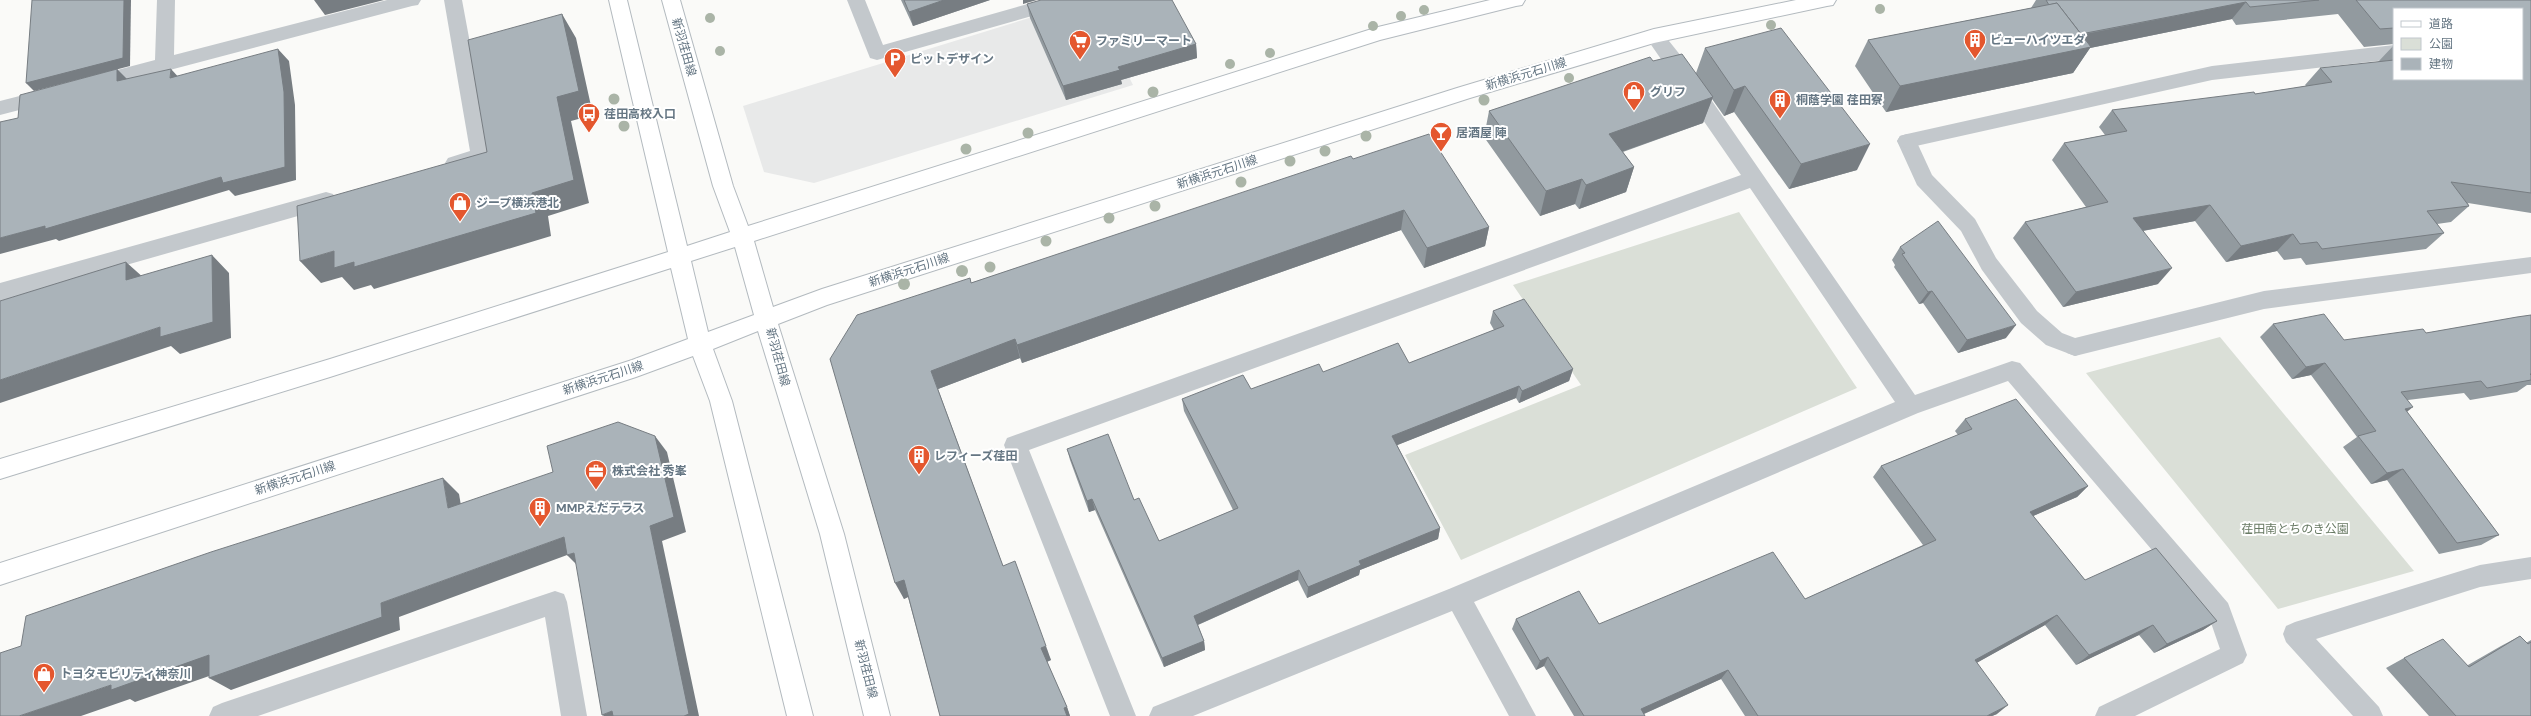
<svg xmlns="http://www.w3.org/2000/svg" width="2531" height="716" viewBox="0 0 2531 716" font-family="'DM Sans','Noto Sans JP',sans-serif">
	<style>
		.built { fill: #e8e9e9 }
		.green { fill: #dadfd7 }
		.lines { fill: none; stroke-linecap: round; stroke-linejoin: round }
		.secondary-casing { stroke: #b3babf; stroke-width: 2 }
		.lane { fill: #c3c8cc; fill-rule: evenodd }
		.street { fill: #c3c8cc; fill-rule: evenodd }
		.secondary { fill: #fff; fill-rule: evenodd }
		.tree { fill: #aab4a7 }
		.wall { fill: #929a9f }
		.shaded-wall { fill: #777d82 }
		.building { fill: #aab3b9; stroke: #777d82 }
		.labels { text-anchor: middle; stroke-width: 4; stroke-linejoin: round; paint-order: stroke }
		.poi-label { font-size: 12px; font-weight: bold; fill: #657683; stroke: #fff; text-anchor: start }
		.street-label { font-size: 12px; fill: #657683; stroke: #fff }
		.park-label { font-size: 12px; fill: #687a64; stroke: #fff }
	</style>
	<rect width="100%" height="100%" fill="#fafaf8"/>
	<path class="built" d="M1088 0H1091L1133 85 814 183 764 172 743 106Z"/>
	<g class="green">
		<path d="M1739 212 1857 388 1461 560 1405 455 1581 385 1513 285Z"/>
		<path d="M2220 337 2414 571 2278 609 2086 373Z"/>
	</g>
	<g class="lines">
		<g class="secondary-casing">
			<path id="secondary" d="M609 0H627L687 246 730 232 713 186 662 0H680L733 186 748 226 1378 27 1490 0H1525L1522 5 1516 6 1380 40 754 241 773 307 822 289 1457 88 1654 29 1796 0H1836L1833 5 1827 6 1654 43 1470 98 827 305 778 324 844 534 890 716H864L820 534 758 331 713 349 732 401 813 716H787L710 401 693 356 636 377 0 585V563L632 360 688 339 671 268 330 377 0 479V459L330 359 668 252ZM735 247 754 315 708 332 691 261Z"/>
		</g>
		<path class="lane" d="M1907 134 1914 136 1932 175 1975 219 1996 258 2037 311 2062 333 2083 341 2086 347 2083 353 2075 356 2046 345 2021 323 1982 270 1961 231 1917 185 1897 141 1900 136Z"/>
		<g class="street">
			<path d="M157 0H175L174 55 387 0H421L418 5 412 6 94 90 87 88 84 83 87 78 155 60Z"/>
			<path d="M444 0H462L491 156 488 161 455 171 448 168 445 163 448 158 470 151Z"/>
			<path d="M847 0H865L883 45 1042 0H1074L1071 5 877 60 870 58 868 53Z"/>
			<path d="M1654 29 1661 31 1681 56 1915 395 2012 361 2020 363 2228 603 2247 655 2243 663 2135 716H2095L2099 707 2220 649 2209 617 2008 381 1918 413 1474 602 1536 716H1509L1452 611 1193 716H1149L1153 707 1449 589 1895 402 1750 188 1029 450 1136 716H1110L1004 445 1007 438 1741 175 1645 36 1647 31Z"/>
			<path d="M2394 45V59L2212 80 1907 148 1900 146 1897 141 1900 136 1907 134 2212 66Z"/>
			<path d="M47 89 54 91 57 96 54 101 0 115V101Z"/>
			<path d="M326 192 333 194 336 200 333 206 0 301V283Z"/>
			<path d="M2531 257V273L2264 309 2075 356 2067 353 2064 347 2067 341 2075 338 2264 291Z"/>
			<path d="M2531 557V579L2480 587 2316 639 2379 707 2383 716H2353L2286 642 2283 634 2286 626 2295 622 2480 565Z"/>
			<path d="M555 591 564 594 567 602 587 716H561L545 617 258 716H209L213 707 222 703Z"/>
		</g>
		<use href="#secondary" class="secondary"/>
	</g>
	<g class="tree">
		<circle cx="1880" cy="9" r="5"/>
		<circle cx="1424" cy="10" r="5"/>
		<circle cx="1401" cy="16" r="5"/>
		<circle cx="710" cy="18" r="5"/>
		<circle cx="1771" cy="25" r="5"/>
		<circle cx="1373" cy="26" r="5"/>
		<circle cx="720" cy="51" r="5"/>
		<circle cx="1270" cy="53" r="5"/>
		<circle cx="1230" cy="64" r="5"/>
		<circle cx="1569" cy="78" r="5"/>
		<circle cx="1153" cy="92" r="5.5"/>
		<circle cx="614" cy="99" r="5.5"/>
		<circle cx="1484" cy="100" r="5.5"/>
		<circle cx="624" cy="126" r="5.5"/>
		<circle cx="1028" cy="133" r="5.5"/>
		<circle cx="1366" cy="136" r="5.5"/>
		<circle cx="966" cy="149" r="5.5"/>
		<circle cx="1325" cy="151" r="5.5"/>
		<circle cx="1290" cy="161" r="5.5"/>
		<circle cx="1241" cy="182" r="5.5"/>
		<circle cx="1155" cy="206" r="5.5"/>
		<circle cx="1109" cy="218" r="5.5"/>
		<circle cx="1046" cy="241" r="5.5"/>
		<circle cx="990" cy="267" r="5.5"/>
		<circle cx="962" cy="271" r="6"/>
		<circle cx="904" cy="284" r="6"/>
	</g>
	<g class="wall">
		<path d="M901 0H990L913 26Z"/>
		<path d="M2036 0H2531V213L2468 203 2469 206 2451 222 2437 224 2444 233 2426 249 2306 265 2301 258 2284 260 2277 251 2226 262 2195 221 2143 231 2158 284 2063 307 2013 238 2025 222 2086 207 2052 160 2064 143 2105 135 2099 127 2112 110 2255 94 2306 86 2305 85 2320 68 2378 62 2394 45V79H2522L2394 9V44L2364 47 2338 14 2236 25 2232 19 2090 48 2073 73 1886 112 1855 66 1868 40 2031 8Z"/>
		<path d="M1027 4 1196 44 1197 58 1121 80 1122 84 1066 100 1030 18Z"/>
		<path d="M1705 48 1857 170 1789 189 1734 112 1724 116 1712 99 1703 123 1623 152 1634 167 1626 192 1579 209 1575 204 1540 216 1484 137 1489 111 1653 61 1696 73Z"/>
		<path d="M1353 159 1489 227 1485 246 1424 268 1401 230 1022 363 1020 358 938 389 1003 566 1051 660 1047 662 1067 707 1070 716H940L908 597 904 599 830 359 971 283Z"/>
		<path d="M1900 247 2006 338 1958 353 1923 303 1919 304 1894 267 1895 265 1892 260Z"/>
		<path d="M1493 311 1573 369 1569 381 1519 403 1516 398 1397 445 1440 528 1438 539 1360 570 1359 575 1307 598 1298 580 1198 625 1204 641 1205 650 1164 667 1095 510 1089 512 1070 460 1067 449 1134 500 1159 541 1233 510 1184 411 1182 399 1251 389 1323 372 1409 363 1494 330 1490 323Z"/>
		<path d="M2531 315V385H2527L2517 392 2470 400 2464 393 2408 400 2407 412 2499 535 2481 545 2439 554 2387 480 2371 484 2343 447 2357 437 2311 375 2292 379 2260 337 2273 324 2344 340 2426 333Z"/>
		<path d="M1965 419 2088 486 2077 497 2033 516 2085 580 2217 621 2203 630 2154 653 2139 635 2076 665 2045 625 1976 663 1997 714 1992 716H1745L1721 679 1644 714 1645 716H1574L1544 666 1536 670 1512 629 1516 619 1599 624 1805 599 1923 545 1873 477 1881 466 1958 435 1955 431Z"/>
		<path d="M2520 636 2526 643 2531 640V716H2429L2386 668 2404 658 2468 665 2501 646Z"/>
	</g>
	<g class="shaded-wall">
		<path d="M124 0H131L130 66 34 91 26 83Z"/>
		<path d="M314 0H384L325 15Z"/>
		<path d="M944 0H990L913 26 909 12Z"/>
		<path d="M1023 0H1037L1023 4Z"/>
		<path d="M2246 2 2232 19 2090 48 2073 73 1886 112 1900 86 2075 36Z"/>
		<path d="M562 14 576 38 593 115 571 121 589 203 548 216 551 236 374 289 371 285 354 290 342 277 321 283 300 261 532 193 557 97Z"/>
		<path d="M1196 44 1197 58 1121 80 1122 84 1066 100 1063 86 1118 67Z"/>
		<path d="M278 49 289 61 295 105 296 180 235 196 229 190 59 241 56 239 0 254V238L221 177Z"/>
		<path d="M117 69 130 82 117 81Z"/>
		<path d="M171 69 182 81 170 78Z"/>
		<path d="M1745 86 1734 112 1724 116 1734 90Z"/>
		<path d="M1713 97 1703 123 1601 159 1609 134Z"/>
		<path d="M1870 144 1857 170 1789 189 1801 164Z"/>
		<path d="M1634 167 1626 192 1579 209 1586 185Z"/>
		<path d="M1582 179 1575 204 1540 216 1546 191Z"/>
		<path d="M2210 205 2195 221 2120 235 2133 218Z"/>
		<path d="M1404 210 1401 230 1022 363 1017 345Z"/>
		<path d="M1489 227 1485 246 1424 268 1427 248Z"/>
		<path d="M2293 234 2277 251 2226 262 2241 246Z"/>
		<path d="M212 255 229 273 231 338 180 354 171 346 0 403V380L160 327Z"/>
		<path d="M126 262 145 279 126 280Z"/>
		<path d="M2172 268 2158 284 2063 307 2076 292Z"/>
		<path d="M1932 291 1923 303 1919 304 1928 292Z"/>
		<path d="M2016 325 2006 338 1958 353 1967 340Z"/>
		<path d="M1015 339 1020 358 938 389 931 371Z"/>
		<path d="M2325 363 2311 375 2292 379 2306 367Z"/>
		<path d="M1573 369 1569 381 1519 403 1522 391Z"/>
		<path d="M1519 386 1516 398 1390 448 1392 436Z"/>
		<path d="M2413 407 2398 419 2405 409Z"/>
		<path d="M655 436 667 452 686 532 662 541 699 716H684L650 526Z"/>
		<path d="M2403 469 2387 480 2371 484 2387 473Z"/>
		<path d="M443 478 459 494 464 523 448 508Z"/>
		<path d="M2088 486 2077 497 2019 522 2030 512Z"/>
		<path d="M1092 499 1095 510 1089 512 1087 501Z"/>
		<path d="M1440 528 1438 539 1360 570 1359 575 1307 598 1308 587 1359 561Z"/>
		<path d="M564 537 578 551 399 617 400 630 231 690 209 678 381 603Z"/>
		<path d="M574 553 582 570 567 555Z"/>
		<path d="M1299 570 1298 580 1195 626 1194 616Z"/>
		<path d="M904 580 912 595 904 599 895 583Z"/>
		<path d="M2057 615 2045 625 1964 670 1975 660Z"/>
		<path d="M2217 621 2203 630 2154 653 2167 644Z"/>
		<path d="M2153 625 2139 635 2076 665 2089 655Z"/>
		<path d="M1204 641 1205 650 1164 667 1162 658Z"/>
		<path d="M1046 646 1051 660 1046 662 1041 648Z"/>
		<path d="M209 655 232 668 135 702 130 699 81 716H19L111 685Z"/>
		<path d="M1548 657 1544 666 1536 670 1540 661Z"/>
		<path d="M1728 670 1721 679 1639 716 1641 709Z"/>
		<path d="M2008 705 1997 714 1992 716H1987Z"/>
		<path d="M1067 707 1070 716H1067L1064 708Z"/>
		<path d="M612 711 619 716H604L602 715Z"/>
	</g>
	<g class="building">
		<path d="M32 0H124L123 58 26 83Z"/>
		<path d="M904 0H944L909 12Z"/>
		<path d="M1041 0H1172L1196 44 1118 67 1120 70 1063 86 1027 4Z"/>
		<path d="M2046 0H2319L2250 7 2246 2 2081 34 2057 3 2049 5Z"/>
		<path d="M2356 0H2531V193L2451 182 2469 206 2427 211 2444 233 2322 249 2317 242 2300 244 2293 234 2241 246 2210 205 2133 218 2172 268 2076 292 2025 222 2108 202 2064 143 2127 131 2112 110 2254 92 2255 94 2332 82 2320 68 2394 60V79H2522V9H2394V28L2380 29Z"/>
		<path d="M2057 3 2091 47 1900 86 1868 40Z"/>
		<path d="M562 14 579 91 557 97 574 180 532 193 536 213 354 267V262L334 268V251L300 261 297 206 487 152 468 40Z"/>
		<path d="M1781 28 1870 144 1801 164 1745 86 1734 90 1705 48Z"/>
		<path d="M278 49 284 92 285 167 223 183 221 177 45 229V226L0 238V122L18 118 20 95 117 69V81L171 69 170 78Z"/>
		<path d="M1682 54 1713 97 1609 134 1634 167 1586 185 1582 179 1546 191 1489 111 1650 57 1653 61Z"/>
		<path d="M1429 134 1489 227 1427 248 1404 210 1017 345 1015 339 931 371 1003 566 1015 561 1046 646 1041 648 1067 707 1064 708 1067 716H940L904 580 895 583 830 359 857 315 970 278 971 283 1351 156 1353 159Z"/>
		<path d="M1938 221 2016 325 1967 340 1932 291 1928 292 1902 254 1905 253 1900 247Z"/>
		<path d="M212 255 213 322 160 337V327L0 380V301L126 262V280Z"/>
		<path d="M1524 299 1573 369 1522 391 1519 386 1392 436 1440 528 1359 561 1361 565 1308 587 1299 570 1194 616 1204 641 1162 658 1092 499 1087 501 1067 449 1108 434 1134 500 1139 498 1159 541 1238 508 1182 399 1243 375 1251 389 1319 364 1323 372 1398 343 1409 363 1504 326 1493 311Z"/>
		<path d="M2324 314 2344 340 2423 329 2426 333 2517 317 2531 315V374H2530L2531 375V380L2487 388 2481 381 2401 392 2413 407 2405 409 2499 535 2457 543 2403 469 2387 473 2358 436 2376 431 2325 363 2306 367 2273 324Z"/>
		<path d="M2016 399 2088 486 2030 512 2085 580 2156 548 2217 621 2167 644 2153 625 2089 655 2057 615 1975 660 2008 705 1987 716H1758L1728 670 1641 709 1645 716H1584L1548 657 1540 661 1516 619 1579 591 1599 624 1773 552 1805 599 1936 540 1881 466 1972 429 1965 419Z"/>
		<path d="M618 422 655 436 674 517 650 526 689 714 684 716H613L612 711 602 715 574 553 567 555 564 537 381 603 382 617 209 678V655L111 690V685L19 716H0V653L21 646 26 616 211 552 443 478 448 508 553 472 547 446Z"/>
		<path d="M2520 636 2528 644 2531 642V716H2456L2404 658 2443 639 2469 667Z"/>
	</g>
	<defs>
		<g id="building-pin" transform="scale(1.15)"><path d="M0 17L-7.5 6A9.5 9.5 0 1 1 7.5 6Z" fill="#e4572e" stroke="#fff"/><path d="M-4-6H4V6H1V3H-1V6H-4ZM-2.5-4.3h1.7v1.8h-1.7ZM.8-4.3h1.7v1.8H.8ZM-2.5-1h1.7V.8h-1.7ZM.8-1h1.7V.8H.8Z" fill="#fff"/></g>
		<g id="supermarket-pin" transform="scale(1.15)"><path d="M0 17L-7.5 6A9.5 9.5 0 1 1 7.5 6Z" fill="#e4572e" stroke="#fff"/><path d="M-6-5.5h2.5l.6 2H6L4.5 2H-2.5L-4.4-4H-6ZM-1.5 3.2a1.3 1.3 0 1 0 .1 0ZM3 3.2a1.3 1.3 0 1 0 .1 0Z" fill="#fff"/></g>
		<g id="parking-pin" transform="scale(1.15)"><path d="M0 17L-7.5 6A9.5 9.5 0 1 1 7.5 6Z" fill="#e4572e" stroke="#fff"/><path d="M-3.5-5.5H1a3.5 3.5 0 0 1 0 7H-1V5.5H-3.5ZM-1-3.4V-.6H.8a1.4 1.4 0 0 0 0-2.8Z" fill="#fff"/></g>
		<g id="shop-pin" transform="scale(1.15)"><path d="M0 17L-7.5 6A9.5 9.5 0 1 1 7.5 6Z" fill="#e4572e" stroke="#fff"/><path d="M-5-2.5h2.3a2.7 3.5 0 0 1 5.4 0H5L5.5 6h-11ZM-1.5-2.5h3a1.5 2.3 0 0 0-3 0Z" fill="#fff"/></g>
		<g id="bus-pin" transform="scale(1.15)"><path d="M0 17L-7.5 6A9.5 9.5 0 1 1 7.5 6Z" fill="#e4572e" stroke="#fff"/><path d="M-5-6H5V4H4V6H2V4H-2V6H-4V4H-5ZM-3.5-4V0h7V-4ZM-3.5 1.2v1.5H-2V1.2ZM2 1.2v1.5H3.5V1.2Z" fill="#fff"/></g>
		<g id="bar-pin" transform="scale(1.15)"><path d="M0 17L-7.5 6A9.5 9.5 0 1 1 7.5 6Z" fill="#e4572e" stroke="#fff"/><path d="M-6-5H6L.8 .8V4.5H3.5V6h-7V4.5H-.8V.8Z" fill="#fff"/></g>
		<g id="office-pin" transform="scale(1.15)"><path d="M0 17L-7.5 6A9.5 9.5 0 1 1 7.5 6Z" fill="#e4572e" stroke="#fff"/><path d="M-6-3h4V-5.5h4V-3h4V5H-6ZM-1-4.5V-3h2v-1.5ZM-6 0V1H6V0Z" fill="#fff"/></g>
	</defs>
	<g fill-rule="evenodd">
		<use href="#building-pin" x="1975" y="40"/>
		<use href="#supermarket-pin" x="1080" y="41"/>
		<use href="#parking-pin" x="895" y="59"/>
		<use href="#shop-pin" x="1634" y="92"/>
		<use href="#building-pin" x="1780" y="100"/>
		<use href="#bus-pin" x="589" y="114"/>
		<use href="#bar-pin" x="1441" y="133"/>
		<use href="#shop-pin" x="460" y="203"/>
		<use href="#building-pin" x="919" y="456"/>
		<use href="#office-pin" x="596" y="471"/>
		<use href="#building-pin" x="540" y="508"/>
		<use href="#shop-pin" x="44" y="674"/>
	</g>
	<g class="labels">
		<g class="poi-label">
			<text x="1990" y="44">ビューハイツエダ</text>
			<text x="1096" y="45">ファミリーマート</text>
			<text x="910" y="63">ピットデザイン</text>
			<text x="1650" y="96">グリフ</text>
			<text x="1796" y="104">桐蔭学園 荏田寮</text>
			<text x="604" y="118">荏田高校入口</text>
			<text x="1456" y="137">居酒屋 陣</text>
			<text x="476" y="207">ジープ横浜港北</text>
			<text x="934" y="460">レフィーズ荏田</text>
			<text x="612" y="475">株式会社 秀峯</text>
			<text x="556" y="512">MMPえだテラス</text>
			<text x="60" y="678">トヨタモビリティ神奈川</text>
		</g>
		<g class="street-label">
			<text transform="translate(684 47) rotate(74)" y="4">新羽荏田線</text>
			<text transform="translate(1526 74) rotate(-17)" y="4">新横浜元石川線</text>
			<text transform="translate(1217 172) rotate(-18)" y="4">新横浜元石川線</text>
			<text transform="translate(909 270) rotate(-18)" y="4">新横浜元石川線</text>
			<text transform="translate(778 357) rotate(75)" y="4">新羽荏田線</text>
			<text transform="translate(603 378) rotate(-18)" y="4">新横浜元石川線</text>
			<text transform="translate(295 478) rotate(-18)" y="4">新横浜元石川線</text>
			<text transform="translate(866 669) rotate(76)" y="4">新羽荏田線</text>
		</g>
		<g class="park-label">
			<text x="2295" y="533">荏田南とちのき公園</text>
		</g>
	</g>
	<rect x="2393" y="8" width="130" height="72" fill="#ffffff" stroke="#c1c8cd"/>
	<rect x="2401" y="21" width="20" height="6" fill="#ffffff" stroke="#c1c8cd"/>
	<text x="2429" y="28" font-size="12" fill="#657683">道路</text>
	<rect x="2401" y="38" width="20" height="12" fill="#dadfd7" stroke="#c1c8cd"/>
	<text x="2429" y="48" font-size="12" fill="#657683">公園</text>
	<rect x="2401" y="58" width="20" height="12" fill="#aab3b9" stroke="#c1c8cd"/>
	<text x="2429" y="68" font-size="12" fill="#657683">建物</text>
</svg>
